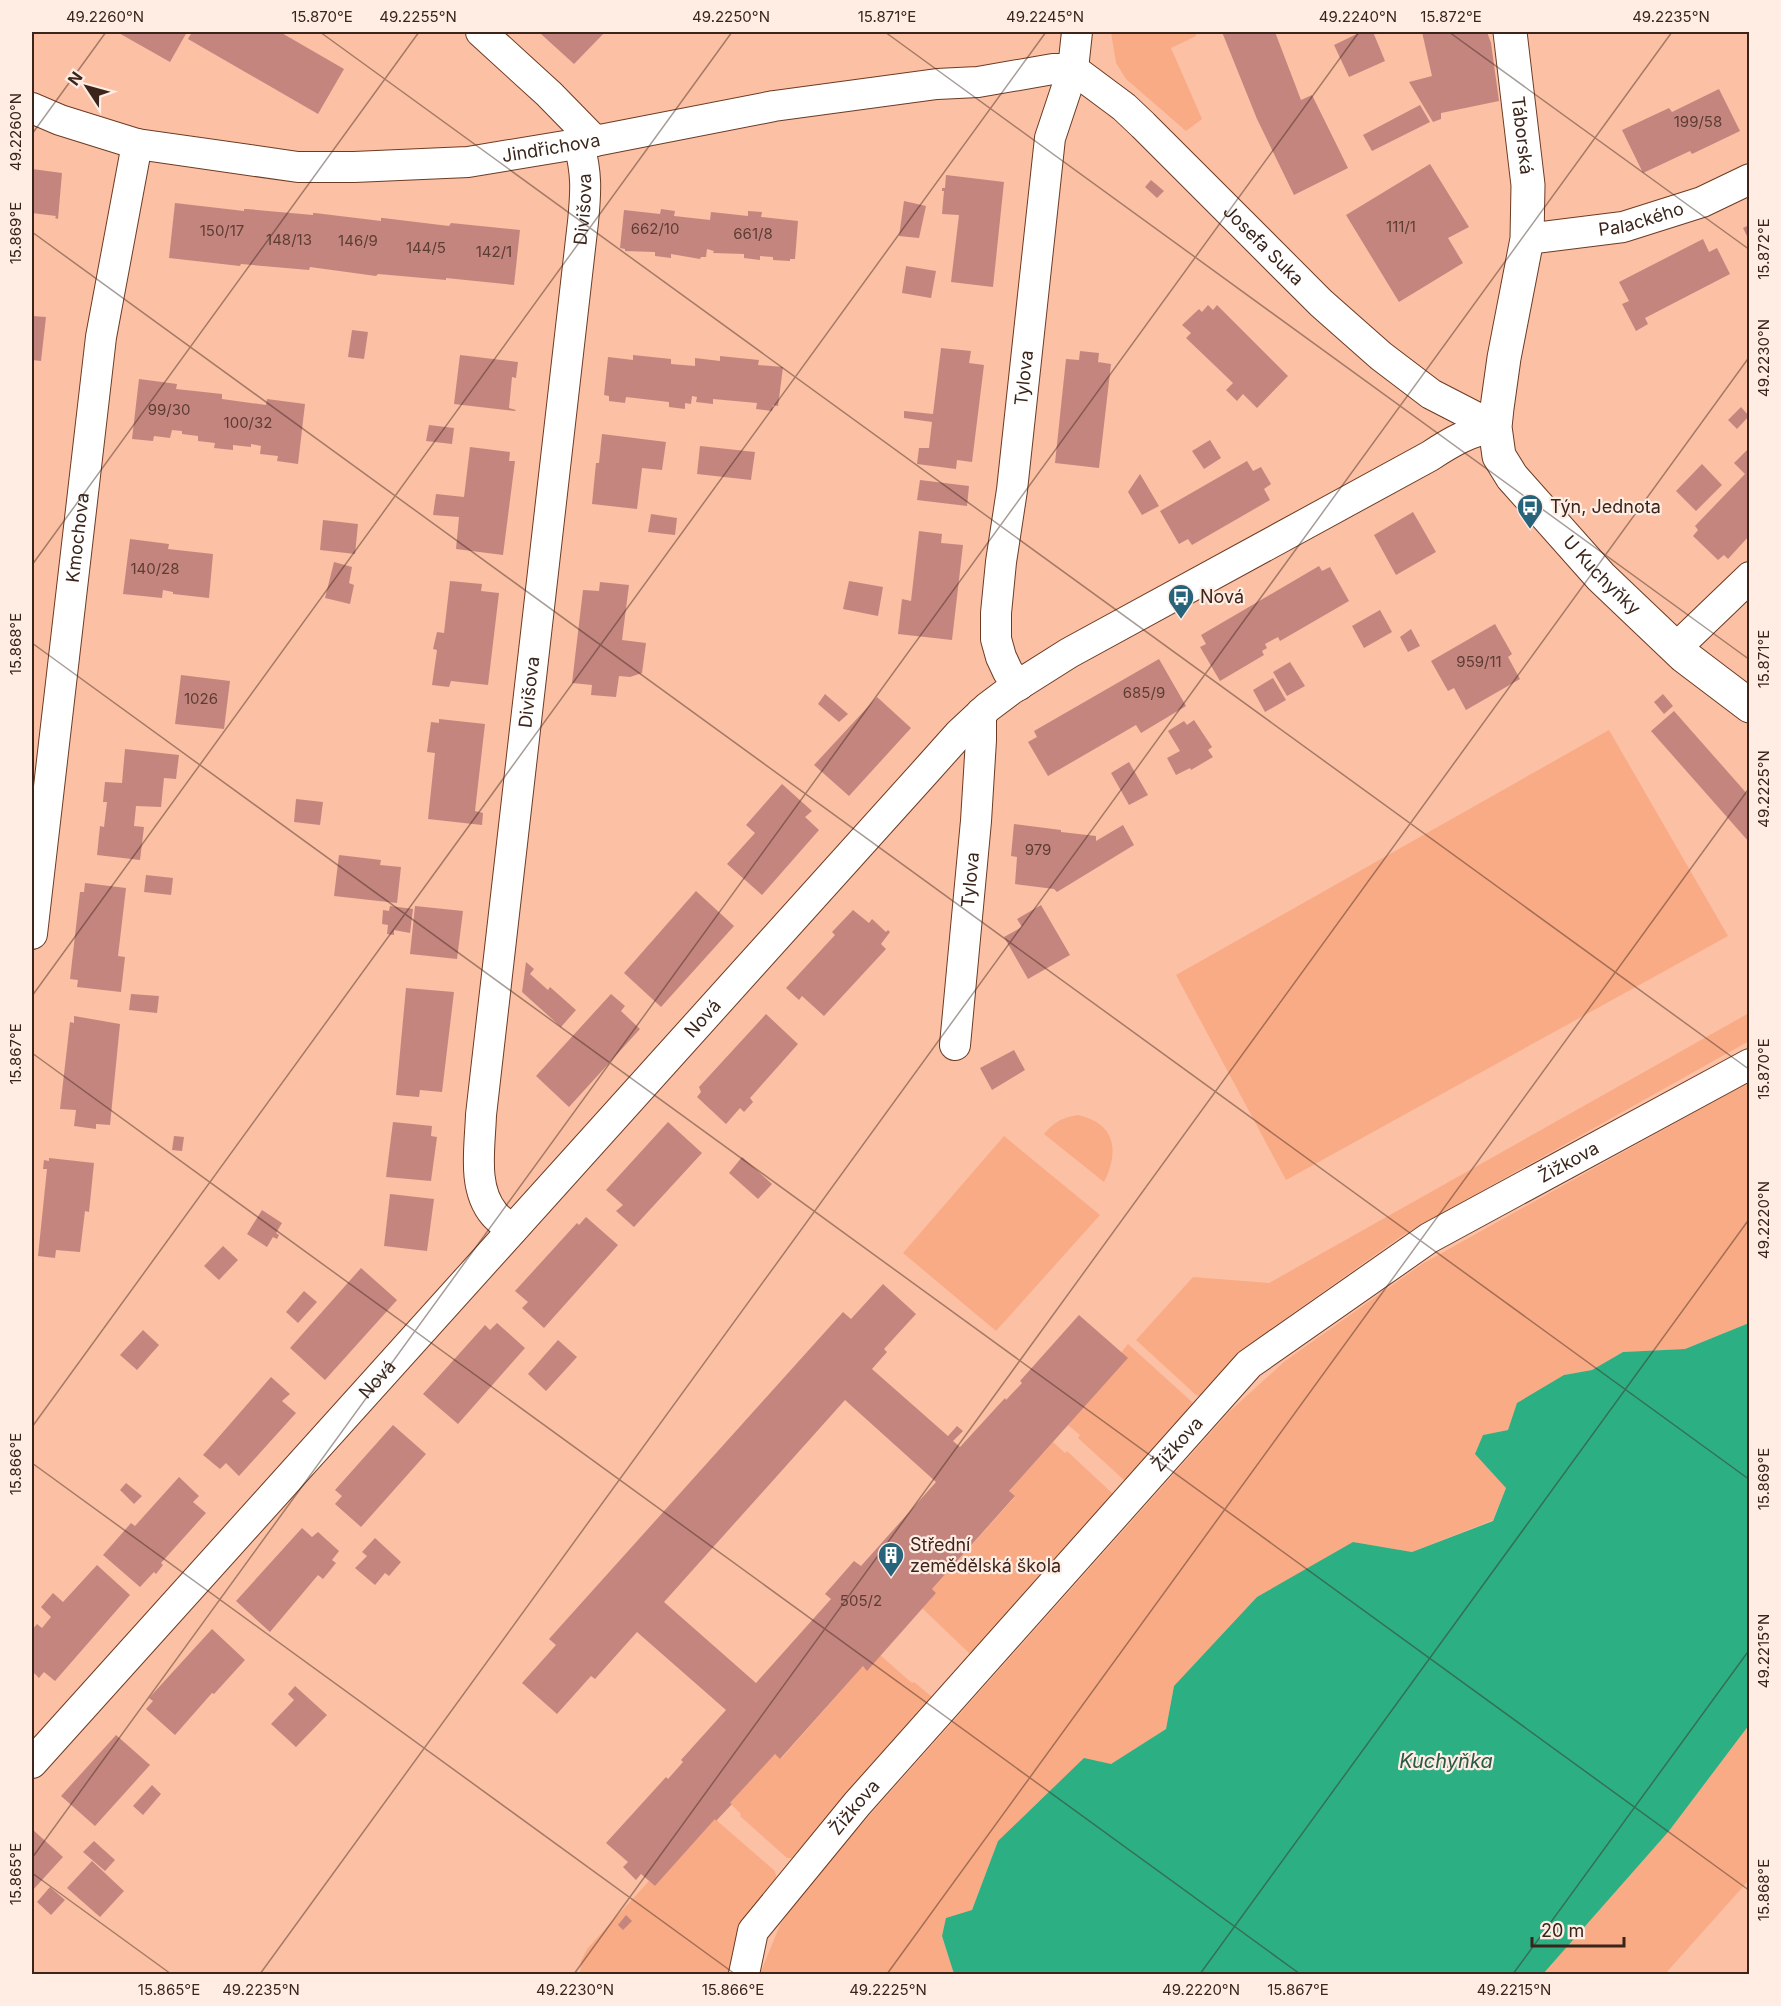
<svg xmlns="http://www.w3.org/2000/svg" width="1781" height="2006" viewBox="0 0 1781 2006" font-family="Inter,sans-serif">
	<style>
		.green { fill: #f9ab86 }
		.water { fill: #2daf84 }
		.building { fill: #c4857f; fill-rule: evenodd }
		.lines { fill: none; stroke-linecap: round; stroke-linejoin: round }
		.minor-casing { stroke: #6c3b23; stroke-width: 32 }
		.tertiary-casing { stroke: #6c3b23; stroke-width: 35 }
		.minor { stroke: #fff; stroke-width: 30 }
		.tertiary { stroke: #fff; stroke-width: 33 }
		.ticks { fill: none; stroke: #3b251a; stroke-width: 1.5; stroke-opacity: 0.45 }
		.labels { text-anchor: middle; stroke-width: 4.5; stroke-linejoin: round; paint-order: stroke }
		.number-label { font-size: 15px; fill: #5d3d33 }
		.street-label { font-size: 18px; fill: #3b251a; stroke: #ffece3 }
		.poi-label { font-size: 18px; fill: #3b251a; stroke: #ffece3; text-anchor: start }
		.water-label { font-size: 20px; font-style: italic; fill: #285946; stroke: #ffece3 }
		.neatline { fill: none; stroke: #3b251a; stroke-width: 2 }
		.ticks-label { font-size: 15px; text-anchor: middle; fill: #3b251a }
	</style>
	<rect width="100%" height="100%" fill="#fcc0a4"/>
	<g class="green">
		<path d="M1111 32H1195L1196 36 1171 48 1202 119 1186 131 1126 79 1116 63Z"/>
		<path d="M1609 730 1728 936 1286 1180 1176 975Z"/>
		<path d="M1749 1013V1041L1403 1235 1272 1328 1276 1335 1208 1399 1196 1395 1136 1340 1193 1277 1269 1283Z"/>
		<path d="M1749 1082V1323L1685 1349 1623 1352 1592 1370 1564 1375 1508 1430 1483 1435 1506 1488 1493 1520 1412 1552 1353 1542 1174 1686 1166 1729 1111 1764 998 1841 972 1910 942 1936 954 1974H760L780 1925 809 1883 1229 1412 1285 1361 1422 1264Z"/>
		<path d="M1078 1115C1115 1123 1120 1151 1104 1182L1044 1134C1054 1122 1063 1117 1078 1115Z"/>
		<path d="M1004 1136 1100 1215 996 1331 903 1253Z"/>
		<path d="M1128 1344 1192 1402 1195 1412 1132 1482 1124 1480 1078 1438 1080 1435 1068 1425 1127 1359 1121 1353Z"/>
		<path d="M1053 1442 1065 1453 1067 1451 1112 1493 1114 1503 979 1654H970L922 1608 936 1593 932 1589 1015 1497 1009 1491Z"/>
		<path d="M880 1655 912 1683 914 1682 932 1697 797 1858H787L740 1816 741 1814 730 1803 775 1754 781 1759 863 1666 867 1670Z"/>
		<path d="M1749 1725V1880L1665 1974H1543L1669 1831Z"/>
		<path d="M715 1819 775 1871 777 1881 733 1974H580L581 1961 587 1949 649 1881 655 1886Z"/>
	</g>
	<path class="water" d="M1749 1323V1725L1669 1831 1543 1974H954L942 1936 946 1918 972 1910 998 1841 1084 1758 1111 1764 1166 1729 1174 1686 1257 1597 1353 1542 1412 1552 1493 1521 1506 1488 1475 1454 1483 1435 1508 1430 1517 1403 1564 1375 1592 1370 1623 1352 1685 1349Z"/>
	<g class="building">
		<path d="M117 32H187L170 62Z"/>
		<path d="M192 32H280L344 69 318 114 188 39Z"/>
		<path d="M543 32H605L574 64 541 34Z"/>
		<path d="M1222 32H1275L1301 100 1312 95 1348 168 1294 195 1257 119Z"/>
		<path d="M1361 32H1373L1385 61 1349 77 1334 45Z"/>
		<path d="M1422 32H1487L1491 43 1499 101 1441 113V119L1433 122 1409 82 1432 76Z"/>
		<path d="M1719 89 1740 131 1692 154 1690 151 1643 173 1622 130 1669 108 1672 112Z"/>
		<path d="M1420 105 1430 122 1372 151 1363 135Z"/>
		<path d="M1430 164 1469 227 1448 238 1463 263 1399 302 1346 215Z"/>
		<path d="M32 169 62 173 58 219 55 218 56 216 32 213Z"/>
		<path d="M946 175 1004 182 993 287 951 282 959 215 942 214 944 191H942V188H945Z"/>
		<path d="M1151 180 1164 191 1157 198 1145 187Z"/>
		<path d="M904 201 926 206 919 238 899 236Z"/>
		<path d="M175 203 244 211V209H247L313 215V213H315L381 221V218H383L449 226 451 223 520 230 514 285 446 278V280L378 274 376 276 310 267 309 270 241 264 240 266 169 258Z"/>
		<path d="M661 209 675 211 674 216 710 220 711 212 748 216V211L762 212 761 217 798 221 795 259H790V261L773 260V257L760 256V260L744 258V254L713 253 714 251 707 249 706 257H701L700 259 671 254V258L655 256V252L625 251V249L620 248 624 210 660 214Z"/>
		<path d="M1749 225V240L1743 228Z"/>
		<path d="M1703 239 1709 252 1717 248 1730 274 1645 318 1648 324 1636 331 1622 304 1629 301 1619 282Z"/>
		<path d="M906 266 936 271 931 298 902 293Z"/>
		<path d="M1208 305 1213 310 1217 305 1288 376 1257 408 1243 394 1237 401 1226 390 1233 383 1186 338 1191 333 1182 325 1199 309 1202 312Z"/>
		<path d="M32 316 46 317 41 361 32 360Z"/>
		<path d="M352 330 368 332 364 359 348 357Z"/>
		<path d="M941 348 971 351 969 363 984 365 972 462 957 460 956 469 917 464 919 448H929L932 422 904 418V411L933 414Z"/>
		<path d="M1080 351 1099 353 1098 362 1111 364 1099 468 1055 463 1066 359 1079 360Z"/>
		<path d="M460 355 518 362 516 378 512 377 509 408 516 410 515 411 454 404Z"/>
		<path d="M633 355 671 359V364L695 366V358L720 361V356L759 360 758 365 783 367 778 406 773 405 772 411 756 409 757 403 713 399V404L696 402 697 397 692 396 691 404 685 403V409L669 407V402L626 397 625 403 609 401V396L604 395 608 357 633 360Z"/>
		<path d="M139 379 177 384 176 389 222 394V399L266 405 267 399 305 404 298 464 277 461 278 456 260 454 261 446 251 444V447L233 445V450L214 448 215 443 198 441V436L182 434V431L172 430 170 438 154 436 153 441 132 439Z"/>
		<path d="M1741 407 1749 416 1737 429 1728 420Z"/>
		<path d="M429 425 454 428 452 444 426 441Z"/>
		<path d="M602 434 666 442 662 470 642 468 637 509 592 504 596 463H599Z"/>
		<path d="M1210 440 1221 458 1204 469 1192 451Z"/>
		<path d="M700 446 755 452 751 480 697 474Z"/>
		<path d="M470 447 510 452 509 461H515L503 555 456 549 459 517 433 515 436 494 464 497Z"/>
		<path d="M1749 448V536L1728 559 1724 555 1718 560 1693 536 1698 530 1695 526 1745 474 1734 463Z"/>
		<path d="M1247 461 1253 471 1261 467 1271 484 1264 489 1270 500 1192 545 1188 539 1179 544 1160 511Z"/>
		<path d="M1702 464 1722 485 1696 511 1676 491Z"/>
		<path d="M1140 474 1159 506 1142 515 1128 492Z"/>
		<path d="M920 480 969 486 967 506 917 500Z"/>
		<path d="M1413 512 1436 552 1396 575 1374 535Z"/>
		<path d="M651 514 677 518 675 535 648 532Z"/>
		<path d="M323 520 358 524 355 554 320 550Z"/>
		<path d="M919 531 942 534 941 543 963 545 952 640 898 634 902 599 911 601Z"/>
		<path d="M130 539 169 544 168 549 213 554 209 598 173 594V592L163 590 162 598 123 594Z"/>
		<path d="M334 562 352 567 349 583 354 585 350 604 325 598Z"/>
		<path d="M1319 566 1322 571 1330 567 1349 601 1280 641 1278 637 1265 644 1267 648 1262 651 1264 655 1220 681 1200 647 1206 644 1201 635Z"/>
		<path d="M450 581 482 584 481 591 499 593 488 685 451 681 449 687 432 685 437 650 433 649 437 632 444 633Z"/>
		<path d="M849 581 883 587 878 616 843 609Z"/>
		<path d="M600 582 629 585 622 640 646 643 642 673 630 677 619 676 616 697 591 695 592 685 572 683 583 590 599 591Z"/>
		<path d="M1380 610 1392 632 1364 648 1352 626Z"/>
		<path d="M1495 624 1512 654 1508 657 1520 679 1466 710 1454 688 1448 691 1431 661Z"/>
		<path d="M1411 629 1420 646 1408 652 1400 637Z"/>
		<path d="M1159 659 1186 706 1141 733 1136 725 1048 776 1028 742 1037 737 1034 731Z"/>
		<path d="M1290 662 1305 686 1287 696 1273 672Z"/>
		<path d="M181 675 230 681 224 729 175 724Z"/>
		<path d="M1273 678 1286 700 1265 712 1253 690Z"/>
		<path d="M825 694 848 714 839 722 818 704Z"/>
		<path d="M1663 694 1673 706 1664 714 1654 702Z"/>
		<path d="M877 697 911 728 849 796 814 765Z"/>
		<path d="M1674 711 1749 796V842L1651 731Z"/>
		<path d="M439 719 485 724 475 811 483 813 482 825 428 819 435 753 427 752 431 722 439 723Z"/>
		<path d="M1194 720 1212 747 1208 750 1213 757 1191 770 1190 768 1176 775 1167 758 1180 751 1168 731 1184 721 1187 725Z"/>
		<path d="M125 749 179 755 176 779 164 778 161 807 136 806 134 826 144 827 140 860 97 855 100 826 104 827 107 802H103L105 782 122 783Z"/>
		<path d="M1129 762 1148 795 1129 805 1111 773Z"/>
		<path d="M782 784 812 811 805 817 819 830 762 895 727 864 755 833 746 825Z"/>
		<path d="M296 799 323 802 320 825 294 822Z"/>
		<path d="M1014 824 1061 830V832L1096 836V841L1123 825 1134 845 1057 892 1054 889 1015 884 1017 857 1011 856Z"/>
		<path d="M339 855 381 860 380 865 401 867 397 903 334 896Z"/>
		<path d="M146 875 173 878 171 895 144 892Z"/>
		<path d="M85 883 126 888 118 956 125 957 121 992 77 987 78 980 70 979 80 892H84Z"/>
		<path d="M696 891 734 926 661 1007 624 973Z"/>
		<path d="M1041 905 1070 955 1028 979 1004 937 1022 927 1017 919Z"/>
		<path d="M390 906 413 909 410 933 394 930V935L387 934 388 925 382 924 383 910 389 911Z"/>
		<path d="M415 906 463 911 457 959 410 954Z"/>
		<path d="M853 910 869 923 872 919 886 932 888 930 890 932 881 944 886 949 824 1016 802 996 799 1000 786 988 835 935 832 932Z"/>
		<path d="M526 962 534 969 530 974 548 990 550 987 576 1010 561 1027 522 992Z"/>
		<path d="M406 988 454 992 442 1092 420 1090 419 1097 396 1095Z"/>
		<path d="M131 994 159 996 157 1013 129 1010Z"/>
		<path d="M611 994 625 1006 621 1011 640 1029 569 1107 536 1076Z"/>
		<path d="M766 1014 798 1044 750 1098 753 1102 744 1112 740 1108 726 1124 697 1097 701 1092 699 1087Z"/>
		<path d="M74 1016 120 1024 110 1125 96 1124V1129L74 1126 76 1110 60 1109 70 1022 74 1023Z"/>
		<path d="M1014 1050 1025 1070 992 1090 980 1068Z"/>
		<path d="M393 1122 432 1126 431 1136 437 1137 431 1181 386 1177Z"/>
		<path d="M668 1122 702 1153 634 1227 616 1211 623 1205 606 1190Z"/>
		<path d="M174 1136 184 1137 182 1151 172 1150Z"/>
		<path d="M742 1157 772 1184 758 1199 729 1173Z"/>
		<path d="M49 1158 94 1163 89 1212 85 1211 80 1252 56 1250 55 1258 38 1256 47 1169H43L44 1160 49 1161Z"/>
		<path d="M390 1194 434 1199 427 1251 384 1246Z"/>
		<path d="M262 1210 282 1223 276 1233 279 1235 277 1239 273 1237 267 1247 247 1234Z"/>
		<path d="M586 1217 618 1245 544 1328 522 1308 528 1302 515 1291 577 1223 579 1225Z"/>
		<path d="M223 1246 238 1260 219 1280 204 1266Z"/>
		<path d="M361 1268 397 1300 325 1380 290 1348Z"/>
		<path d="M883 1284 916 1314 884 1349 887 1352 872 1369 948 1436 957 1426 963 1431 953 1441 960 1447 1005 1398 1006 1400 1022 1383 1020 1381 1079 1315 1128 1358 1009 1491 1015 1496 932 1589 936 1593 867 1671 863 1666 780 1759 775 1754 730 1803 732 1804 716 1821 715 1819 655 1886 641 1874 636 1880 623 1867 628 1862 606 1843 666 1777 668 1779 683 1762 681 1760 726 1710 637 1632 595 1679 591 1676 557 1714 522 1683 556 1645 549 1639 843 1312 851 1319ZM845 1400 936 1482 861 1566 854 1561 825 1594 831 1599 756 1683 664 1602Z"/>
		<path d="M304 1291 317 1302 298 1323 286 1312Z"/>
		<path d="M497 1323 525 1348 458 1424 423 1394 485 1325 490 1330Z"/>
		<path d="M143 1330 159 1345 137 1370 120 1355Z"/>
		<path d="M558 1340 577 1357 546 1391 528 1374Z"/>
		<path d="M271 1377 290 1394 282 1401 296 1413 239 1476 226 1463 220 1469 203 1455Z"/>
		<path d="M393 1425 426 1454 361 1527 335 1504 342 1496 335 1490Z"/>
		<path d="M179 1477 199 1496 193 1502 206 1513 161 1563 163 1565 156 1574 154 1572 140 1587 103 1555 131 1523 135 1526Z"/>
		<path d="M126 1483 142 1496 134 1504 120 1490Z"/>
		<path d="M302 1528 312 1537 318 1532 339 1551 332 1560 336 1563 323 1579 318 1575 270 1632 236 1601Z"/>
		<path d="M375 1538 401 1562 389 1576 385 1573 375 1585 355 1568 367 1556 362 1552Z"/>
		<path d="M97 1565 130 1595 55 1681 44 1672 39 1678 32 1671V1630L37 1624 42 1628 51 1617 41 1607 53 1593 63 1602Z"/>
		<path d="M212 1629 245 1660 214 1694 212 1693 175 1735 146 1709 153 1701 149 1698Z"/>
		<path d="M295 1686 327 1715 296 1747 271 1724 294 1700 288 1694Z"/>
		<path d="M116 1735 150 1765 95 1826 61 1796Z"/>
		<path d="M152 1785 161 1794 143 1815 133 1806Z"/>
		<path d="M32 1829 63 1857 32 1891Z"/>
		<path d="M94 1841 115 1860 105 1871 83 1852Z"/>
		<path d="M92 1861 124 1891 100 1917 67 1888Z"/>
		<path d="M50 1887 65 1900 51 1915 37 1902Z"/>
		<path d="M626 1915 632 1921 623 1930 618 1925Z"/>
	</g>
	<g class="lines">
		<g class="minor-casing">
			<g id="minor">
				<path d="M481 32 549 94 595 141"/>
				<path id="s1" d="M1073 69 1124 107 1143 125 1321 303 1381 356 1431 394 1495 427"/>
				<path id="s2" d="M32 108 60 120 137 144 298 167H354L468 162 595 141 774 106 937 84 978 82 1053 69H1073"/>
				<path id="s3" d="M1527 239 1623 227 1702 202 1750 179"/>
				<path d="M1676 648 1750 577"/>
				<path id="s4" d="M1019 685 1008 672 1001 657 996 639V613L1001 562 1012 490 1050 138 1073 69 1077 32"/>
				<path id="s5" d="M32 934 101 337 137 144"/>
				<path id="s6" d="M955 1045 976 821 981 740V713"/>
				<path id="s7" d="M512 1230C506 1225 499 1220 494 1214 472 1188 480 1147 481 1115L583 222C586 191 587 174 579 144"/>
				<path id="s8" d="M32 1763 925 772 959 734 988 707 1012 689 1069 653 1430 456C1451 442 1470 431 1495 427"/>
				<path id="s9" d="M744 1974 753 1931 857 1804 1249 1364 1429 1238 1750 1064"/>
			</g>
		</g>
		<g class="tertiary-casing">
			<g id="tertiary">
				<path id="s10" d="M1510 32 1528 185 1527 239 1504 358 1497 408 1495 427 1499 456 1512 477 1601 577 1684 656 1750 706"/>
			</g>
		</g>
		<use href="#minor" class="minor"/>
		<use href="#tertiary" class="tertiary"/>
	</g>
	<path class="ticks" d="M320 32 1750 1070M885 32 1750 660M1449 32 1750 250M32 134 106 32M32 232 1750 1480M32 565 419 32M32 643 1750 1891M32 996 732 32M32 1053 1300 1974M32 1427 1046 32M32 1463 735 1974M32 1858 1359 32M32 1873 171 1974M260 1974 1672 32M574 1974 1750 356M887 1974 1750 787M1200 1974 1750 1218M1513 1974 1750 1649"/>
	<defs>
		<g id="bus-pin" transform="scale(1.35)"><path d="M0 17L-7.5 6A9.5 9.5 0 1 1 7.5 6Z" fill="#27647b" stroke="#ffece3"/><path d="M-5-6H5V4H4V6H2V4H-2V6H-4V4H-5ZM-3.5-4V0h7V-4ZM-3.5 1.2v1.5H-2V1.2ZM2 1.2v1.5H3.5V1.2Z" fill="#fff"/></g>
		<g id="building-pin" transform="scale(1.35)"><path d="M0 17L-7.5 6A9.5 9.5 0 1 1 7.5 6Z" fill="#27647b" stroke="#ffece3"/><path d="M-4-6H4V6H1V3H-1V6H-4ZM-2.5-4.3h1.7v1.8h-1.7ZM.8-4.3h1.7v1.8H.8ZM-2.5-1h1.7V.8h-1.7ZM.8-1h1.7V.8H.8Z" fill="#fff"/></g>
	</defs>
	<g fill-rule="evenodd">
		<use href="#bus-pin" x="1530" y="507"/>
		<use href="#bus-pin" x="1181" y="597"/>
		<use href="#building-pin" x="891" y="1555"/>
	</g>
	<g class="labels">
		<g class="number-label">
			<text x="1698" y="127">199/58</text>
			<text x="1401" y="232">111/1</text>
			<text x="655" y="234">662/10</text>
			<text x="222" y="236">150/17</text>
			<text x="753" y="239">661/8</text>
			<text x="289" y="245">148/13</text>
			<text x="358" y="246">146/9</text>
			<text x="426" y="253">144/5</text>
			<text x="494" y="257">142/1</text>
			<text x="169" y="415">99/30</text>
			<text x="248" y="428">100/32</text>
			<text x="155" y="574">140/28</text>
			<text x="1479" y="667">959/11</text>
			<text x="1144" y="698">685/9</text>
			<text x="201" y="704">1026</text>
			<text x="1038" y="855">979</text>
			<text x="861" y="1606">505/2</text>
		</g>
		<g class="street-label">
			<text dy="6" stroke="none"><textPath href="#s10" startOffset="104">Táborská</textPath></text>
			<text dy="6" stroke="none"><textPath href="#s2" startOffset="528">Jindřichova</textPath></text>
			<text dy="6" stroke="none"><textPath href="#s7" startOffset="1038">Divišova</textPath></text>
			<text dy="6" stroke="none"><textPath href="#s3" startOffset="116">Palackého</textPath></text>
			<text dy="6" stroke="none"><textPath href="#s1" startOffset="260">Josefa Suka</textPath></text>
			<text dy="6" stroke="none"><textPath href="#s4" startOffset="315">Tylova</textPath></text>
			<text dy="6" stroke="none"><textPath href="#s5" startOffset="399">Kmochova</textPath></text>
			<text dy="6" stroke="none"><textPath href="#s10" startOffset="586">U Kuchyňky</textPath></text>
			<text dy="6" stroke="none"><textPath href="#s7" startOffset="552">Divišova</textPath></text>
			<text dy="6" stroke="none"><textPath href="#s6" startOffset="166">Tylova</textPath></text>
			<text dy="6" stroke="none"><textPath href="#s8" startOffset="1002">Nová</textPath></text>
			<text dy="6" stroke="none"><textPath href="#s9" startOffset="1176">Žižkova</textPath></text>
			<text dy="6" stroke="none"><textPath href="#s8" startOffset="516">Nová</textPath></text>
			<text dy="6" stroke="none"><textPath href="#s9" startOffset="690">Žižkova</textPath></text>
			<text dy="6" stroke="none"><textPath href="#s9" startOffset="204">Žižkova</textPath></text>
		</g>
		<g class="poi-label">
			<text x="1550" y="513">Týn, Jednota</text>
			<text x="1200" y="603">Nová</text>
			<text x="910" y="1551">Střední<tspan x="910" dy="21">zemědělská škola</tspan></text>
		</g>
		<g class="water-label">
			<text x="1446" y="1768">Kuchyňka</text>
		</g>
	</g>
	<rect width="1781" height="2006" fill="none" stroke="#ffece3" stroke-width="66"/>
	<g transform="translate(87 87) rotate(306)" stroke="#ffece3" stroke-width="4.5" paint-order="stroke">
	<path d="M0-4.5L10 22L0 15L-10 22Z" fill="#3b251a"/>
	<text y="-9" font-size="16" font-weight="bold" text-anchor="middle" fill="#3b251a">N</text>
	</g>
	<path d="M1532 1937v9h92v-9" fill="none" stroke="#3b251a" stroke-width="3"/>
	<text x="1541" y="1937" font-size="18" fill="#3b251a" stroke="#ffece3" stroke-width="4.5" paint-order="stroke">20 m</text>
	<rect x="33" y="33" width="1715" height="1940" class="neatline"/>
	<g class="ticks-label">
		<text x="105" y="22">49.2260°N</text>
		<text x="322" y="22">15.870°E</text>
		<text x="418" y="22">49.2255°N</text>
		<text x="731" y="22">49.2250°N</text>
		<text x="887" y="22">15.871°E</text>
		<text x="1045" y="22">49.2245°N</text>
		<text x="1358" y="22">49.2240°N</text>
		<text x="1451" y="22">15.872°E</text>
		<text x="1671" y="22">49.2235°N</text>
		<text transform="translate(16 132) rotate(-90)" y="5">49.2260°N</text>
		<text transform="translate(16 233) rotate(-90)" y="5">15.869°E</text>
		<text transform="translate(1764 249) rotate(-90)" y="5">15.872°E</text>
		<text transform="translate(1764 358) rotate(-90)" y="5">49.2230°N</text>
		<text transform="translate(16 644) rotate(-90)" y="5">15.868°E</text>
		<text transform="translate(1764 659) rotate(-90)" y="5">15.871°E</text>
		<text transform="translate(1764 789) rotate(-90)" y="5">49.2225°N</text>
		<text transform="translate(16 1054) rotate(-90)" y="5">15.867°E</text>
		<text transform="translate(1764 1069) rotate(-90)" y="5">15.870°E</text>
		<text transform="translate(1764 1220) rotate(-90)" y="5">49.2220°N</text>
		<text transform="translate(16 1464) rotate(-90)" y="5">15.866°E</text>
		<text transform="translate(1764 1479) rotate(-90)" y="5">15.869°E</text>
		<text transform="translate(1764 1651) rotate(-90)" y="5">49.2215°N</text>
		<text transform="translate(16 1874) rotate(-90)" y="5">15.865°E</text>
		<text transform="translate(1764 1890) rotate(-90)" y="5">15.868°E</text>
		<text x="169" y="1995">15.865°E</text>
		<text x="261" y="1995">49.2235°N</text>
		<text x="575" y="1995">49.2230°N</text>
		<text x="733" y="1995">15.866°E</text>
		<text x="888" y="1995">49.2225°N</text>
		<text x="1201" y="1995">49.2220°N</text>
		<text x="1298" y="1995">15.867°E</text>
		<text x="1514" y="1995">49.2215°N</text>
	</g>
</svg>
